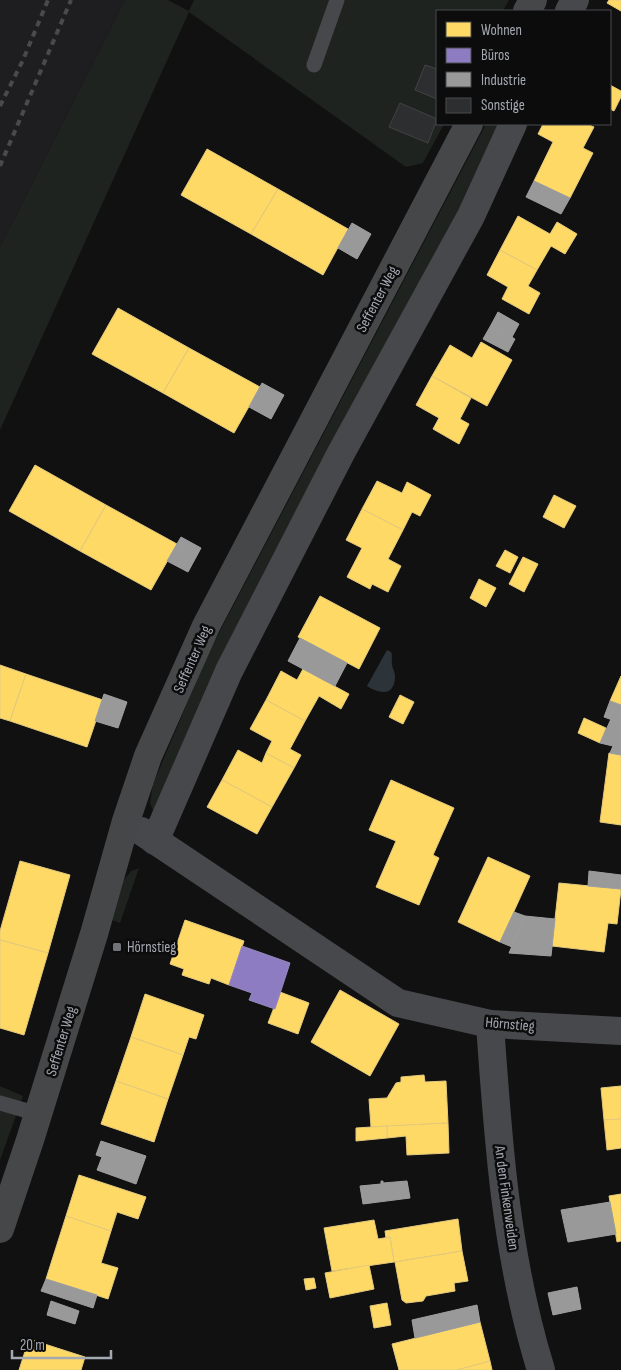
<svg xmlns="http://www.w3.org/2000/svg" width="621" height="1370" viewBox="0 0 621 1370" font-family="'Sofia Sans Condensed',sans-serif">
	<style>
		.built { fill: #1e1e20 }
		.green { fill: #1e231f }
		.water { fill: #2d3439 }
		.homes { fill: #ffd966; stroke: #e4ca7c }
		.offices { fill: #8e7cc3; stroke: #9589be }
		.industry { fill: #999; stroke: #9c9ea0 }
		.building { fill: #2d2e2f; stroke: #414245 }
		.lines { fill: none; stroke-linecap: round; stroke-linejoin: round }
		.lane { stroke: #47484b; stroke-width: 15 }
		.street { stroke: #47484b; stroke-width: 28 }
		.secondary { stroke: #464749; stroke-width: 28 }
		.rail { stroke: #4a4a4d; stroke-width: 4; stroke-dasharray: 6 5; stroke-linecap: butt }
		.poi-dot { fill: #717379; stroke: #0c0c0d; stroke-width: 2 }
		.labels { text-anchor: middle; stroke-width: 5; stroke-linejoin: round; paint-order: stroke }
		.street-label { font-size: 15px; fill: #a4a8b1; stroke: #0c0c0d }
		.poi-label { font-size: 15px; fill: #a4a8b1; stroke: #0c0c0d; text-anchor: start }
	</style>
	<rect width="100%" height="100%" fill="#111112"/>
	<path class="built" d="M0 0H125L0 247Z"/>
	<g class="green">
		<path d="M125 0H168L189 11 194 0H509L503 11H437V124H444L423 163 406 167 189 12 0 430V247Z"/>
		<path d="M486 124H500L462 209 158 809 153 811 150 803 153 784 209 652Z"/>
		<path d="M139 868 120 923 112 920 124 880 131 871Z"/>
		<path d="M0 1086 23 1096 0 1160Z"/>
	</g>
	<path class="water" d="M387 650 391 652C393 657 391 660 392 664 392 668 395 672 395 676 395 697 379 694 367 686Z"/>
	<g class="homes">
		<path d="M609 0H621V11L607 3Z"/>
		<path d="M610 85 621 91V97L614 111 610 109Z"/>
		<path d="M543 124H587L594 127 583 148 593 153 570 198 534 181 553 142 538 134Z"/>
		<path d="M207 149 278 189 251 234 181 195Z"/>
		<path d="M278 189 348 229 323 275 251 234Z"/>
		<path d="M518 216 550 234 557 222 577 234 565 254 551 246 537 270 500 250Z"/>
		<path d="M500 250 537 270 528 286 540 293 529 314 502 299 508 287 487 275Z"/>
		<path d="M118 308 189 348 163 393 92 354Z"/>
		<path d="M481 342 512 360 487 406 432 376 450 345 472 358Z"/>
		<path d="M189 348 260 387 234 433 163 393Z"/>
		<path d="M432 376 471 398 460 419 469 424 459 444 433 429 439 418 416 405Z"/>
		<path d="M35 465 106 505 80 551 9 511Z"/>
		<path d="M377 481 402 493 407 482 431 495 420 516 412 512 403 530 362 509Z"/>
		<path d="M554 495 576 506 564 528 543 517Z"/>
		<path d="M106 505 177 544 151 590 80 551Z"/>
		<path d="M362 509 403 530 388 559 401 566 388 592 372 584 370 589 347 577 362 548 346 540Z"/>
		<path d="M505 550 518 557 510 573 496 566Z"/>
		<path d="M523 557 538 564 524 592 509 584Z"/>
		<path d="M479 579 496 588 486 607 470 598Z"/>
		<path d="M320 596 380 628 359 669 298 637Z"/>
		<path d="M0 665 26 674 10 721 0 718Z"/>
		<path d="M303 669 349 694 341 709 319 696 305 721 266 700 281 671 297 680Z"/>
		<path d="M26 674 103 700 87 747 10 721Z"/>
		<path d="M621 676V705L610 701Z"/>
		<path d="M400 695 414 702 403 724 389 717Z"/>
		<path d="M266 700 305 721 290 749 301 755 294 768 266 753 272 741 250 729Z"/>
		<path d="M584 718 606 728 600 743 578 733Z"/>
		<path d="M238 750 262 763 266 753 294 768 272 807 222 780Z"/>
		<path d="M609 753 621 755V825L600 822Z"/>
		<path d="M222 780 272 807 257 834 207 807Z"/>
		<path d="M391 780 454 808 433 855 439 858 419 905 376 887 396 841 369 830Z"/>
		<path d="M488 857 530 876 500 942 458 922Z"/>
		<path d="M20 861 70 875 48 953 0 940V931Z"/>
		<path d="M559 883 621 889 617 924 608 923 604 952 552 946Z"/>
		<path d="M185 920 244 941 229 985 211 978 209 984 182 975 184 969 170 964Z"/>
		<path d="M0 940 48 953 24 1035 0 1028Z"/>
		<path d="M340 990 399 1024 370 1076 311 1042Z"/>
		<path d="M280 992 309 1003 298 1034 268 1023Z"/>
		<path d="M145 994 204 1015 196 1039 189 1037 183 1055 131 1037Z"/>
		<path d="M131 1037 183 1055 168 1099 116 1081Z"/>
		<path d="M424 1075 425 1082 446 1081 448 1123 371 1127 369 1099 387 1098 396 1083 401 1082V1077Z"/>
		<path d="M116 1081 168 1099 154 1142 101 1124Z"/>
		<path d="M621 1086V1119L604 1120 601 1088Z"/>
		<path d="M621 1119V1148L607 1150 604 1120Z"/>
		<path d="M448 1123 449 1153 407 1155 406 1136 387 1138V1126Z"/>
		<path d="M387 1126V1138L356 1141V1128Z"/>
		<path d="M79 1175 146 1197 138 1219 117 1212 111 1231 66 1216Z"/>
		<path d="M621 1194V1241L617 1242 609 1196Z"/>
		<path d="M66 1216 111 1231 101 1263 118 1268 108 1299 46 1279Z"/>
		<path d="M458 1219 462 1251 394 1262 390 1237 386 1238 385 1231Z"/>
		<path d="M374 1220 378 1239 390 1237 394 1262 332 1271 324 1228Z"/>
		<path d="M462 1251 468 1281 454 1283 455 1291 426 1296 423 1301 406 1303 402 1300 395 1262Z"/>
		<path d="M369 1265 374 1289 330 1298 325 1273Z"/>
		<path d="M314 1278 316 1288 306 1290 304 1279Z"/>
		<path d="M387 1303 391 1325 374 1328 370 1306Z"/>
		<path d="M480 1322 490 1361 457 1370H399L392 1344Z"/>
		<path d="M29 1339 85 1357 81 1370H19Z"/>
		<path d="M490 1361 492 1370H457Z"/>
	</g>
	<path class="offices" d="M242 946 290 963 275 1009 249 1000 252 993 229 985Z"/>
	<g class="industry">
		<path d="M534 181 570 198 561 214 526 197Z"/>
		<path d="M352 223 371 234 357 259 338 248Z"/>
		<path d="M498 312 519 324 512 337 491 325Z"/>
		<path d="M491 325 515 339 508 352 483 339Z"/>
		<path d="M262 383 284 395 271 419 249 407Z"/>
		<path d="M181 537 201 548 188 572 167 561Z"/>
		<path d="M300 638 347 663 335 686 288 661Z"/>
		<path d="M104 694 127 702 118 728 95 721Z"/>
		<path d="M610 701 621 705V723L604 717Z"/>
		<path d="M611 719 621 723V755L610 753 613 746 600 743Z"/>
		<path d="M589 871 621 875V889L588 886Z"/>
		<path d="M514 912 525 916 512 947 500 942Z"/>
		<path d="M525 916 555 919 551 956 509 953Z"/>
		<path d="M101 1141 146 1156 136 1184 97 1170 102 1157 96 1155Z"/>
		<path d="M381 1181H383V1183L407 1181 410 1198 363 1204 360 1186 381 1184Z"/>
		<path d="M610 1202 616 1234 568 1242 561 1210Z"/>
		<path d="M46 1279 97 1295 93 1308 41 1291Z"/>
		<path d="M577 1287 581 1309 553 1315 548 1293Z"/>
		<path d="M51 1301 79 1311 75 1324 47 1315Z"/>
		<path d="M477 1305 480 1322 415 1338 412 1320Z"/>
	</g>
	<g class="building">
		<path d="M425 65 437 69V99L415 90Z"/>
		<path d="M400 103 437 119 428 143 389 127Z"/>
	</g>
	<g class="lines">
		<g class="lane">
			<path d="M314 65 337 0"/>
			<path d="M0 1103 38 1114"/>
		</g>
		<g class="street">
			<path d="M569 11 575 0"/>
			<path d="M141 831 398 1003 490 1024 621 1031"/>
			<path d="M155 841 229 671 341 453 471 216 513 124"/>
			<path d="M490 1024C498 1141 506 1257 541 1370"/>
		</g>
		<g class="secondary">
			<path d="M527 11 533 0"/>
			<path d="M0 1229 30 1140 94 934 126 821 148 756 206 626 469 124"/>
		</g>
		<g class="rail">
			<path d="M0 106 23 60 48 0"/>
			<path d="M0 166 71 0"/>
		</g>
	</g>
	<rect class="poi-dot" x="112" y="942" width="10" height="10" rx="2.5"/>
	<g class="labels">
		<g class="street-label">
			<text transform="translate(377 299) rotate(-62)" y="5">Seffenter Weg</text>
			<text transform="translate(192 659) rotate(-66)" y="5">Seffenter Weg</text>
			<text transform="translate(510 1024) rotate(5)" y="5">Hörnstieg</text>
			<text transform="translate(61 1041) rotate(-73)" y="5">Seffenter Weg</text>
			<text transform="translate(507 1198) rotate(82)" y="5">An den Finkenweiden</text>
		</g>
		<g class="poi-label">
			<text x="127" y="952">Hörnstieg</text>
		</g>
	</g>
	<rect x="436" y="10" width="175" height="115" fill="#0c0c0d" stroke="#494a4f"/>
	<rect x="446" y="22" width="25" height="15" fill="#ffd966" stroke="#494a4f"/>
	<text x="481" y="35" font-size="15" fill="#a4a8b1">Wohnen</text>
	<rect x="446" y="48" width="25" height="15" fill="#8e7cc3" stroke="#494a4f"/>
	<text x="481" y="60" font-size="15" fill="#a4a8b1">Büros</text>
	<rect x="446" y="72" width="25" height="15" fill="#999999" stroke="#494a4f"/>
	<text x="481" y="85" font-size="15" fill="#a4a8b1">Industrie</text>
	<rect x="446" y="98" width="25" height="15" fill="#2d2e2f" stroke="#494a4f"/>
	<text x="481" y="110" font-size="15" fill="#a4a8b1">Sonstige</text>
	<path d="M12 1350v8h99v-8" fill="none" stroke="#a4a8b1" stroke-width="2.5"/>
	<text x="20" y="1350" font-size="15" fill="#a4a8b1" stroke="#0c0c0d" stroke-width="4" paint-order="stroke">20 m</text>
</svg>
